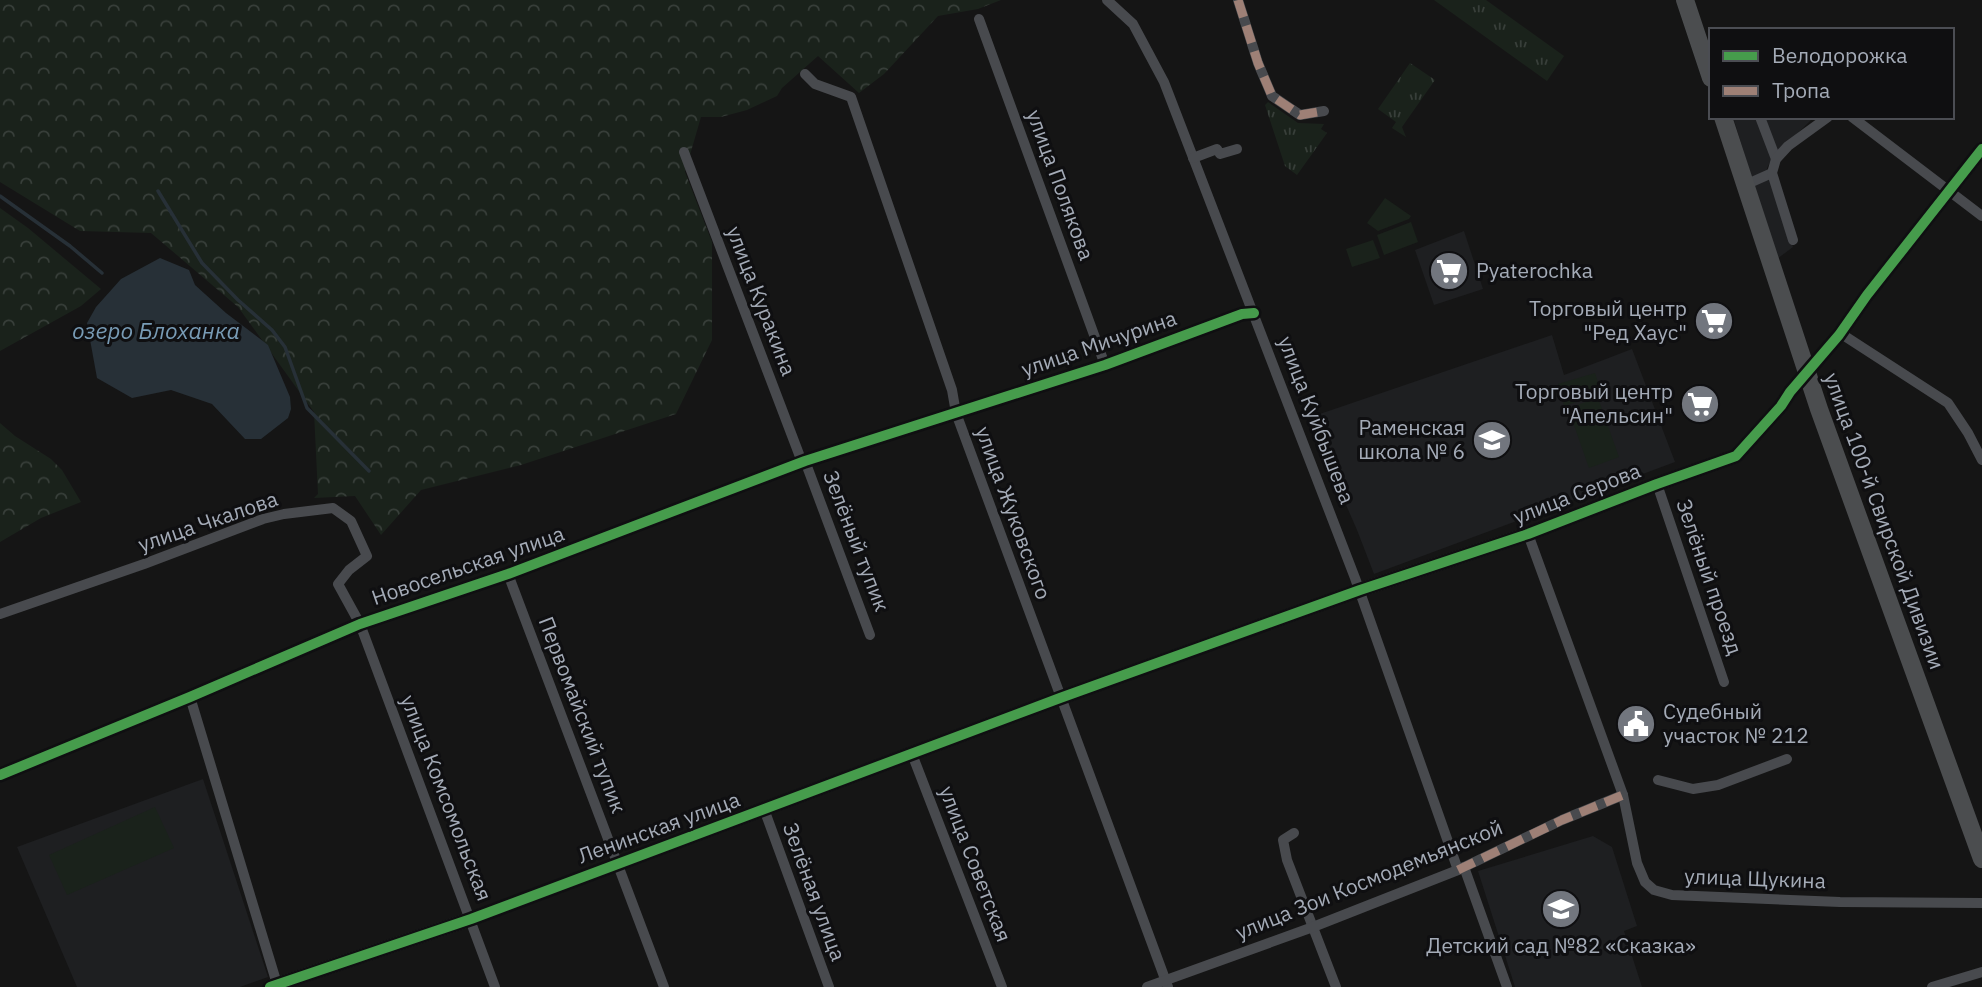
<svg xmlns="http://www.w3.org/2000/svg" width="1982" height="987" viewBox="0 0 1982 987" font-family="'IBM Plex Sans',sans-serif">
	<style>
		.built { fill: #1e1f21 }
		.grass { fill: url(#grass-tufts) }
		.forest { fill: url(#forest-crowns) }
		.garden { fill: #1a221b }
		.water { fill: #273037 }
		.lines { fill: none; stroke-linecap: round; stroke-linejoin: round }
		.stream { stroke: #273037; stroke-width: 3.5 }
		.minor { stroke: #484a4e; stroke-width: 10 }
		.tertiary { stroke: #484a4e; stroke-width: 14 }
		.primary { stroke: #4b4d4f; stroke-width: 18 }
		.quiet { stroke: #9e8076; stroke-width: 9; stroke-dasharray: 18 9; stroke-linecap: butt }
		.cycleway-casing { stroke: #0f0f11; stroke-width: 15 }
		.cycleway { stroke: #469c4c; stroke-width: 10 }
		.labels { text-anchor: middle; stroke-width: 6; stroke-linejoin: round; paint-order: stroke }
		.street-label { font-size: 21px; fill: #a4abb7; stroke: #0f0f11 }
		.poi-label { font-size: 21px; fill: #a4abb7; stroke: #0f0f11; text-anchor: end }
		.water-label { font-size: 23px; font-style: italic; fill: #789bb5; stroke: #0f0f11 }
	</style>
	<defs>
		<pattern id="grass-tufts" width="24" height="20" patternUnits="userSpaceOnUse" patternTransform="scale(1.75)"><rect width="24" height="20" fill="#1a221b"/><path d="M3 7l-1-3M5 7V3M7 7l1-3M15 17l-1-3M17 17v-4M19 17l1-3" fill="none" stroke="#383f3a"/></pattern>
		<pattern id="forest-crowns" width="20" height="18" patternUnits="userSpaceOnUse" patternTransform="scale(1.75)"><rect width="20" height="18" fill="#1a221b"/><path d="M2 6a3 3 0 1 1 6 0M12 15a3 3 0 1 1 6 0" fill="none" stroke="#383f3a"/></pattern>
	</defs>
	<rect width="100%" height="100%" fill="#151515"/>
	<g class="built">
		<path d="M1733 117H1814L1772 159 1767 168 1793 247 1777 259Z"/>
		<path d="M1464 231 1483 289 1434 305 1415 250Z"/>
		<path d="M1552 335 1564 375 1632 349 1675 462 1374 574 1357 530 1308 418Z"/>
		<path d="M203 779 268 977 240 987H77L17 847Z"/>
		<path d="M1593 836 1612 847 1637 926 1624 931 1642 987H1515L1478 871Z"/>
	</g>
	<g class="grass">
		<path d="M1434 0H1486L1564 56 1547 81Z"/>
		<path d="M1410 63 1435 80 1402 127 1406 137 1392 128 1396 122 1378 109Z"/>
		<path d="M1268 102 1298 123 1324 124 1321 129 1327 133 1297 175 1285 166 1265 105Z"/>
	</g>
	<g class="forest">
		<path d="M0 0H1001L978 9 938 16 884 74 859 93 818 56 782 88 777 96 747 110 721 117H701L685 172 712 242V340L676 414 521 465 421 490 381 535 355 496 314 498 318 494 314 412 238 307 151 233 80 231 0 182Z"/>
		<path d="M0 208 28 228 101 289 81 306 0 351Z"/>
		<path d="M0 423 15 436 51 459 62 470 81 502 41 518 0 542Z"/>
	</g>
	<g class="garden">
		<path d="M1385 198 1411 216 1409 219 1378 231 1367 223Z"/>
		<path d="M1411 222 1418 242 1384 255 1377 235Z"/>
		<path d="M1373 240 1380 258 1352 267 1346 249Z"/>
		<path d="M1595 373 1602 394 1564 406 1558 384Z"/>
		<path d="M1598 398 1619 457 1589 468 1568 408Z"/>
		<path d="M155 807 174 848 67 895 49 855Z"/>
	</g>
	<path class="water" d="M160 258 189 270 195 285 226 313 268 345 290 397 291 409 288 418 261 439H245L212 404 171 390 132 398 97 378 87 323 96 307 121 279Z"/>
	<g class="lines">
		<g class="stream">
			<path d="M158 191 202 263 238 300 272 330 285 347 307 408 369 471"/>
			<path d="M0 196 70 246 102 273"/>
		</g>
		<g class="minor">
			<path d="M1107 0 1133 24 1164 82 1355 578 1458 870"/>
			<path d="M1238 0 1258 63 1272 96 1300 115 1324 111"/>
			<path d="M979 19 1105 365"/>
			<path d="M805 74 815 84 851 97 952 390 956 413 1168 987"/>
			<path d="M1760 117 1776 159"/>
			<path d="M1852 117 1982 216"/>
			<path d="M684 152 802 462"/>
			<path d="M1193 158 1217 149 1220 154 1237 149"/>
			<path d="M1745 185 1772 173"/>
			<path d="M1793 240 1772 173 1776 159 1788 146 1828 117"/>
			<path d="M1840 333 1948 403 1968 433 1982 460"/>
			<path d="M805 461 870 635"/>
			<path d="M1657 484 1724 682"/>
			<path d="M1528 534 1623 795 1637 863 1645 882 1654 890 1672 895 1840 902 1982 903"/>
			<path d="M508 574 664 987"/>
			<path d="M0 614 144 564 263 519 284 514 333 508 351 521 367 556 349 570 338 584 360 624 495 987"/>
			<path d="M190 697 277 984"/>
			<path d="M912 754 1002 987"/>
			<path d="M0 775 190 697 360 624 508 574 805 461 1105 365 1242 314 1254 313"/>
			<path d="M1658 780 1693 789 1718 785 1787 759"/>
			<path d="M764 809 829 987"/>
			<path d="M1294 833 1283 840 1287 860 1336 987"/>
			<path d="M1464 867 1507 987"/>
			<path d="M1147 987 1313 927 1458 870 1562 820 1623 795"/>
			<path d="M1932 987 1982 972"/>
		</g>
		<path class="tertiary" d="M270 987 471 919 1060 698 1360 590 1528 534 1657 484 1736 456 1781 406 1790 392 1839 335 1867 295 1982 149"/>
		<g class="primary">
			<path d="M1685 0 1711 78"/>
			<path d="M1723 117 1819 409 1982 859"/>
		</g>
		<g class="quiet">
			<path d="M1238 0 1258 63 1272 96 1300 115 1324 111"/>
			<path d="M1458 870 1562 820 1623 795"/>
		</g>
		<g class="cycleway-casing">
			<g id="cycleway">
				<path d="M0 775 190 697 360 624 508 574 805 461 1105 365 1242 314 1254 313"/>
				<path d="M270 987 471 919 1060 698 1360 590 1528 534 1657 484 1736 456 1781 406 1790 392 1839 335 1867 295 1982 149"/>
			</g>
		</g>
		<use href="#cycleway" class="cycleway"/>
	</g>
	<defs>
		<g id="supermarket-disc" transform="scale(2.0125)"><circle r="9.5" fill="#72767e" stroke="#0f0f11"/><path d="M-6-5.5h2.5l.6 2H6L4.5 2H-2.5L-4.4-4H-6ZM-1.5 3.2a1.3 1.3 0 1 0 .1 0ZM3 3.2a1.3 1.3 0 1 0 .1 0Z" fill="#fff"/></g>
		<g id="school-disc" transform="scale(2.0125)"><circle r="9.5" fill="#72767e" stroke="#0f0f11"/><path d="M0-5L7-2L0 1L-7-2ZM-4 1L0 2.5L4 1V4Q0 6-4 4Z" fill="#fff"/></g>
		<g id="civic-disc" transform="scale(2.0125)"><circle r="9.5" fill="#72767e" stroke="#0f0f11"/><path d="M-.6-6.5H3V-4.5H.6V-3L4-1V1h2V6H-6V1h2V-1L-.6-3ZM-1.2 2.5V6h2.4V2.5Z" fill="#fff"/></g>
	</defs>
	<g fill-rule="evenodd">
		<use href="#supermarket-disc" x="1449" y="271"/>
		<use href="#supermarket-disc" x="1714" y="321"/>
		<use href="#supermarket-disc" x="1700" y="404"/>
		<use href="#school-disc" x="1492" y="440"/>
		<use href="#civic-disc" x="1636" y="724"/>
		<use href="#school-disc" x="1561" y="909"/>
	</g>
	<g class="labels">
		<g class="street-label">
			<text transform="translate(1060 185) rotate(70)" y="7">улица Полякова</text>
			<text transform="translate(761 301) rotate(69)" y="7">улица Куракина</text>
			<text transform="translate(1099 344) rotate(-19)" y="7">улица Мичурина</text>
			<text transform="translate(1316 420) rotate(69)" y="7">улица Куйбышева</text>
			<text transform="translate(1577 494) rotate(-21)" y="7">улица Серова</text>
			<text transform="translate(1013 513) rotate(70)" y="7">улица Жуковского</text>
			<text transform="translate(1884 521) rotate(70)" y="7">улица 100-й Свирской Дивизии</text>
			<text transform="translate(208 522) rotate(-19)" y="7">улица Чкалова</text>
			<text transform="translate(856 541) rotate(69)" y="7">Зелёный тупик</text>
			<text transform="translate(468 566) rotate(-19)" y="7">Новосельская улица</text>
			<text transform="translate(1709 577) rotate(71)" y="7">Зелёный проезд</text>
			<text transform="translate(582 715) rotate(69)" y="7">Первомайский тупик</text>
			<text transform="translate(446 798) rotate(69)" y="7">улица Комсомольская</text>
			<text transform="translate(659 828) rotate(-20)" y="7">Ленинская улица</text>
			<text transform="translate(975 864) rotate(69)" y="7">улица Советская</text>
			<text transform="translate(1755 879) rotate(2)" y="7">улица Щукина</text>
			<text transform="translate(1369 880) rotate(-22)" y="7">улица Зои Космодемьянской</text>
			<text transform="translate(814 892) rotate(70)" y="7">Зелёная улица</text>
		</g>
		<g class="poi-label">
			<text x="1476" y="278" text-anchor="start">Pyaterochka</text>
			<text x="1687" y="316">Торговый центр<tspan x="1687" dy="24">"Ред Хаус"</tspan></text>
			<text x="1673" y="399">Торговый центр<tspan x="1673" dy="24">"Апельсин"</tspan></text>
			<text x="1465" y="435">Раменская<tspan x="1465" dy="24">школа № 6</tspan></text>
			<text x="1663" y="719" text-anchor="start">Судебный<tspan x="1663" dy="24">участок № 212</tspan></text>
			<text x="1561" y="953" text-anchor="middle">Детский сад №82 «Сказка»</text>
		</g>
		<g class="water-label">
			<text x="156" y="339">озеро Блоханка</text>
		</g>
	</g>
	<rect x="1709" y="28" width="245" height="91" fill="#0f0f11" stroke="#4b4d53" stroke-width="2"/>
	<rect x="1723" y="51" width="35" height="10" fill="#469c4c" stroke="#4b4d53" stroke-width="2"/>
	<text x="1772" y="63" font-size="21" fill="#a4abb7">Велодорожка</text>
	<rect x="1723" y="86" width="35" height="10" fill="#9e8076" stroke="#4b4d53" stroke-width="2"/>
	<text x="1772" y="98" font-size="21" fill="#a4abb7">Тропа</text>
</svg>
